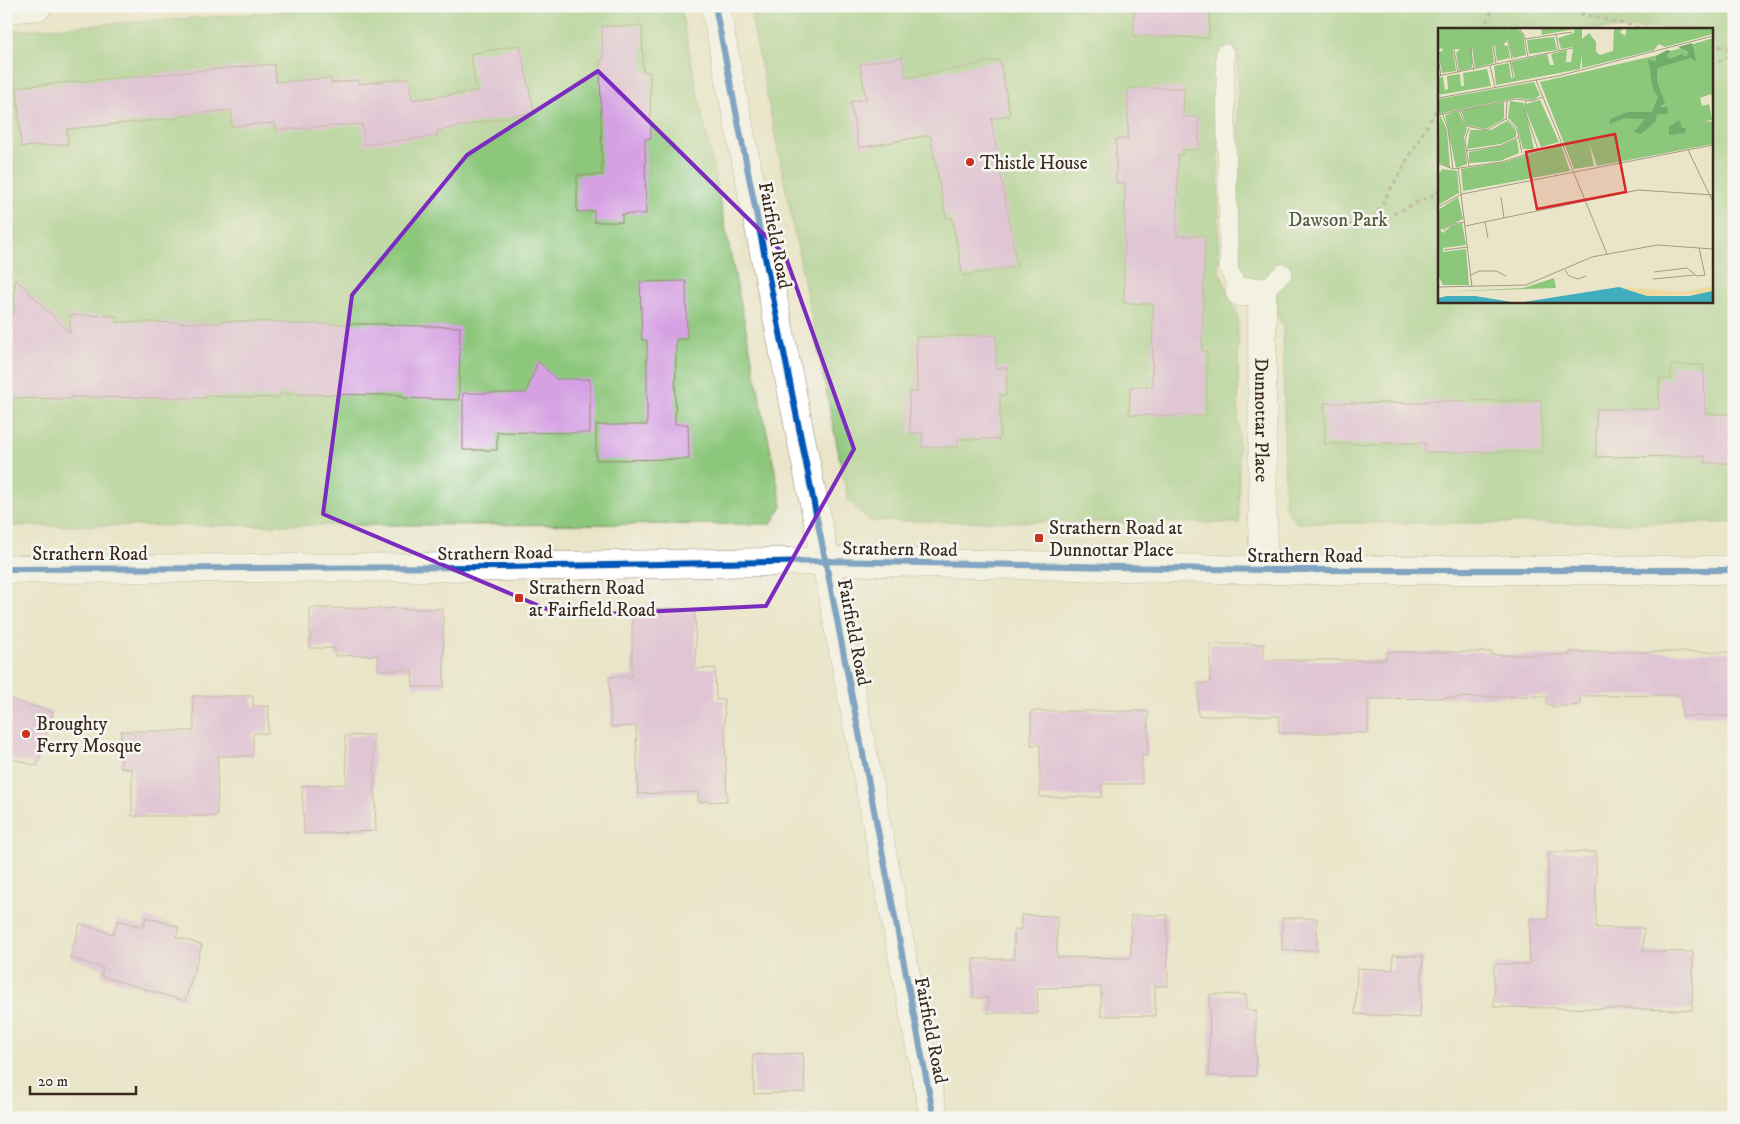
<svg xmlns="http://www.w3.org/2000/svg" width="1740" height="1124" viewBox="0 0 1740 1124" font-family="'IM FELL DW Pica',serif">
	<style>
		.green { fill: #8dc77c; stroke: #64784d; fill-rule: evenodd }
		.building { fill: #d6a0e3 }
		.lines { fill: none; stroke-linecap: round; stroke-linejoin: round }
		.lane-casing { stroke: #928874; stroke-width: 19 }
		.street-casing { stroke: #928874; stroke-width: 29 }
		.secondary-casing { stroke: #928874; stroke-width: 29 }
		.path { stroke: #928874; stroke-width: 3; stroke-dasharray: 4 4; stroke-linecap: butt }
		.lane { stroke: #fff; stroke-width: 18 }
		.street { stroke: #fff; stroke-width: 28 }
		.secondary { stroke: #fff; stroke-width: 28 }
		.cycleway-casing { stroke: #f6f6f2; stroke-width: 9 }
		.cycleway { stroke: #0057b8; stroke-width: 6 }
		.marked { fill: none; stroke: #7b2cbf; stroke-width: 4; stroke-linejoin: round }
		.poi-dot { fill: #c8321e; stroke: #f6f6f2; stroke-width: 2 }
		.labels { text-anchor: middle; stroke-width: 5; stroke-linejoin: round; paint-order: stroke }
		.poi-label { font-size: 19px; fill: #3b2a1e; stroke: #f6f6f2; text-anchor: start }
		.park-label { font-size: 19px; fill: #54593a; stroke: #f6f6f2 }
		.street-label { font-size: 19px; fill: #3b2a1e; stroke: #f6f6f2 }
		.inset-road { fill: none; stroke: #a49a85; stroke-width: 1 }
		.view { fill: #d62828; fill-opacity: 0.15; stroke: #d62828; stroke-width: 2.5 }
		.inset-edge { fill: none; stroke: #3b2a1e; stroke-width: 2.5 }
	</style>
	<rect width="100%" height="100%" fill="#f6f6f2"/>
	<filter id="ink" filterUnits="userSpaceOnUse"><feTurbulence type="fractalNoise" baseFrequency=".02" numOctaves="2"/><feDisplacementMap in="SourceGraphic" scale="10" xChannelSelector="R" yChannelSelector="G"/><feConvolveMatrix kernelMatrix="1 2 1 2 8 2 1 2 1" color-interpolation-filters="sRGB"/></filter>
	<filter id="wash" filterUnits="userSpaceOnUse"><feTurbulence type="fractalNoise" baseFrequency=".0096" numOctaves="4" result="noise"/><feDisplacementMap in="SourceGraphic" scale="20" xChannelSelector="R" yChannelSelector="G"/><feGaussianBlur stdDeviation="1.12" result="paint"/><feColorMatrix in="noise" values="0 0 0 0 0 0 0 0 0 0 0 0 0 0 0 0 0 1.4 0 .05"/><feComposite in="paint" operator="in"/></filter>
	<g filter="url(#wash)">
		<rect width="100%" height="100%" fill="#eae5c9"/>
		<g class="green">
			<path d="M680 6 782 506 771 524 6 526V31L351 7Z"/>
			<path d="M749 6H1734V523H1297L1285 508 1283 324 1237 270 1238 50 1218 84 1219 270 1238 315 1239 523 870 521 848 500ZM1439 29H1711V301H1439Z"/>
		</g>
		<g id="blocks">
			<g class="building">
				<path d="M1134 6H1210L1209 38 1134 36Z"/>
				<path d="M602 26H642L643 72H650L651 138 645 139 646 214H622V222H594V211L577 212V175H602L600 60H603Z"/>
				<path d="M520 45 534 112 437 131 438 136 364 145 362 124 276 130 275 123 232 126 231 110 179 116V118L67 129 68 144 21 147 17 87 274 64 276 82 330 78 331 83 359 80V84L409 78 412 100 477 91 470 54Z"/>
				<path d="M902 57 906 78 1000 60 1010 115 991 119 1017 266 963 276 952 217 946 218 930 135 859 148 850 102 866 99 860 64Z"/>
				<path d="M1128 88H1184L1183 117H1199V150H1183L1182 155H1178L1177 236H1205L1202 351H1207L1206 416 1129 415 1130 387H1152L1153 304 1124 303 1125 183H1116V139H1128Z"/>
				<path d="M15 278 70 333V315L117 316V322L222 323 223 321 287 322V324H386V325L460 327 459 400 402 398V395L279 394V398L206 396V398L71 397V399L6 398 8 313H14Z"/>
				<path d="M686 281 687 339H676L675 424H688L689 459 596 460V425H647V340H642L640 282Z"/>
				<path d="M996 335V368H1007L1006 396 1000 395V439H958V447H922V433H910L909 392H917L916 337Z"/>
				<path d="M538 361 556 379H590V433L497 432V450H463V393H526Z"/>
				<path d="M1671 365H1704L1705 414H1734V463H1705V456L1596 457V409H1659V378L1671 379Z"/>
				<path d="M1541 400 1542 452H1425V443L1325 444 1324 403H1425V401Z"/>
				<path d="M310 608 443 609 444 687H413L412 670H378V655L335 656V648H310Z"/>
				<path d="M632 609H695L696 669 715 668 716 700 724 699 727 801 698 802V792L638 794 636 726 611 727 609 677 632 676Z"/>
				<path d="M1210 644H1264V660H1386V652H1492V655H1570V652H1734V716H1682V695L1580 696V705L1552 707V705H1547V696L1375 699H1368V733H1279V716H1198V683H1210Z"/>
				<path d="M193 696H253V706H269L268 733H253V756H218L217 816H132V769L121 768V731H194Z"/>
				<path d="M6 698 53 712 37 766 6 757Z"/>
				<path d="M1031 711H1148V756L1142 755V784H1102V797H1040V745H1031Z"/>
				<path d="M373 735 376 831 304 834 302 786 347 784 345 736Z"/>
				<path d="M1548 852H1596V928H1644L1643 951 1693 952 1692 1010 1494 1007V964H1529L1530 919H1548Z"/>
				<path d="M1021 915 1057 916V957L1131 958V915H1167L1168 986H1155V1016H1101V987L1037 988 1038 1013H988V998H973V959H1014V930L1021 929Z"/>
				<path d="M146 917 179 927 176 937 202 945 185 1001 101 976 103 968 70 958 80 924 113 934 118 920 143 927Z"/>
				<path d="M1282 918H1317V951L1282 950Z"/>
				<path d="M1393 955 1423 956 1420 1018 1355 1014 1357 968 1393 970Z"/>
				<path d="M1210 994 1246 995V1010H1256V1076H1209Z"/>
				<path d="M803 1053 805 1092 754 1094 753 1055Z"/>
			</g>
		</g>
	</g>
	<g filter="url(#ink)">
		<use href="#blocks" fill-opacity="0" stroke="#928874" stroke-width="1"/>
		<g class="lines">
			<g class="lane-casing">
				<g id="lane">
					<path d="M1225 53 1229 270 1240 292"/>
					<path d="M1262 292 1283 273"/>
				</g>
			</g>
			<g class="street-casing">
				<g id="street">
					<path d="M715 6 830 584 934 1118"/>
					<path d="M6 9 38 6"/>
					<path id="s1" d="M1240 292H1262L1263 570"/>
				</g>
			</g>
			<g class="secondary-casing">
				<path id="secondary" d="M6 569 499 567 826 561 1263 570H1734"/>
			</g>
			<g class="path">
				<path d="M1549 6 1645 29"/>
				<path d="M1482 29 1495 6"/>
				<path d="M1711 44 1734 50"/>
				<path d="M1711 65 1734 54"/>
				<path d="M1340 225H1370L1439 192"/>
				<path d="M1370 225 1439 105"/>
			</g>
			<use href="#lane" class="lane"/>
			<use href="#street" class="street"/>
			<use href="#secondary" class="secondary"/>
			<g class="cycleway-casing">
				<g id="cycleway">
					<path d="M715 6 830 584 934 1118"/>
					<path d="M6 569 499 567 826 561 1263 570H1734"/>
				</g>
			</g>
			<use href="#cycleway" class="cycleway"/>
		</g>
	</g>
	<path d="M0 0H1740V1124H0ZM598 71 785 255 854 449 766 606 563 616 323 514 352 295 467 155Z" fill="#eae5c9" fill-opacity=".55" fill-rule="evenodd"/>
	<path class="marked" d="M598 71 785 255 854 449 766 606 563 616 323 514 352 295 467 155Z"/>
	<g class="poi-dot">
		<circle cx="970" cy="162" r="5"/>
		<rect x="1034" y="533" width="10" height="10" rx="2.5"/>
		<rect x="514" y="593" width="10" height="10" rx="2.5"/>
		<circle cx="26" cy="734" r="5"/>
	</g>
	<g class="labels">
		<g class="poi-label">
			<text x="980" y="169">Thistle House</text>
			<text x="1049" y="534">Strathern Road at<tspan x="1049" dy="22">Dunnottar Place</tspan></text>
			<text x="529" y="594">Strathern Road<tspan x="529" dy="22">at Fairfield Road</tspan></text>
			<text x="36" y="730">Broughty<tspan x="36" dy="22">Ferry Mosque</tspan></text>
		</g>
		<g class="park-label">
			<text x="1338" y="226">Dawson Park</text>
		</g>
		<g class="street-label">
			<text transform="translate(776 235) rotate(79)" y="7">Fairfield Road</text>
			<text dy="7" stroke="none"><textPath href="#s1" startOffset="150">Dunnottar Place</textPath></text>
			<text transform="translate(900 548) rotate(1)" y="7">Strathern Road</text>
			<text transform="translate(495 552) rotate(-1)" y="7">Strathern Road</text>
			<text x="90" y="560">Strathern Road</text>
			<text x="1305" y="562">Strathern Road</text>
			<text transform="translate(855 632) rotate(79)" y="7">Fairfield Road</text>
			<text transform="translate(932 1030) rotate(79)" y="7">Fairfield Road</text>
		</g>
	</g>
	<g transform="translate(1438 28)">
		<rect width="275" height="275" fill="#eae5c9"/>
		<path d="M69 0V4L70 0H79L85 6 88 27 75 30 70 12 65 17 70 18 72 30 59 33 57 18 54 17 56 35 37 40 34 18V40L21 43 18 25 22 21H15L18 43 4 45 0 24 5 23 4 20 0 22 1 0ZM103 0H144V11L151 5 158 14V24L162 27 175 23 176 0H186L182 4 187 8 189 0H275V6L227 19 221 16 216 22 144 40V26L142 41 58 57 56 38 71 35 73 50 77 49 73 34 109 26 112 37H116L113 26 129 22 128 34H133L135 19 123 21 120 10 136 5V1L104 7ZM116 9 119 22 91 26 89 12ZM275 10V73L273 66 262 70 264 78 271 76 274 92 267 93 275 94V116L159 138 151 115 156 138 136 141 102 54 220 27ZM49 41 53 58 0 67V50L5 49 7 62 10 61 9 48 22 46 23 58H26L25 45ZM96 54 102 67 96 72 78 70 0 86V71ZM102 72 121 114 103 119 88 83V76ZM72 73 86 75 96 121H85L79 99 70 90ZM66 74V91L48 101 28 97 23 82ZM20 83 29 101 26 110 29 136 18 140 7 87ZM2 87 9 102 12 140 0 134ZM69 93 78 102V109L63 116 29 121 32 102H53ZM79 111 81 125 62 133 31 135V124L63 118ZM123 117 132 143 25 163 23 141 66 134ZM4 141 19 143 21 165 0 177V147ZM20 169 25 191 2 202 5 205 14 197 24 195 28 217 5 220V224L28 221 31 257H5L0 247V182ZM116 250 118 260 0 264 85 260Z" fill="#8dc77c"/>
		<path d="M254 15 258 33 252 30 219 40V53L227 75 221 79H229L230 86H219L217 94 203 106 196 104 207 91 186 90 172 96V91L190 84H214L220 69 215 61 210 31 218 34V28L229 22 233 23 228 28 232 31 244 26 248 29 251 24 240 19ZM241 92 244 100H248L247 105 231 107V99Z" fill="#72ac6c"/>
		<path d="M275 258V263L264 266 209 268 181 259 247 264Z" fill="#eeda9e"/>
		<path d="M181 259 209 268H251L275 263V275H0V270L9 268H37L80 275Z" fill="#40adbe"/>
		<path class="inset-road" d="M81 0 86 7 90 29M118 7 121 23M87 11 134 4M70 13 74 31M55 17 58 36M32 18 36 42M16 21 20 45M0 29 3 48M72 32 75 49M52 38 57 59M0 48 135 20M98 52 169 226M0 70 120 48 275 8M88 73 87 83 100 121M21 81 28 98 49 102 68 91 69 72M4 85 10 101 15 141M0 87 77 71 94 73 105 69M68 91 79 101 84 125M250 122 275 174M28 123 62 118 81 109M0 135 15 141 64 134 124 115M31 139 27 112 31 100M20 140 34 259M63 169 66 190M0 179 24 166 275 117M47 194 50 210M27 198 200 162 275 167M5 202 14 196 27 194M6 222 30 219M127 242 131 248 140 251 148 248M216 244 249 240 259 248 267 247 261 220M33 247 41 243H58L68 248M215 251 257 247M0 259 88 257 154 229 219 217 275 221"/>
		<path class="view" d="M177 106 188 164 99 181 88 124Z"/>
		<rect width="275" height="275" class="inset-edge"/>
	</g>
	<rect width="1740" height="1124" fill="none" stroke="#f6f6f2" stroke-width="25"/>
	<path d="M30 1086v8h106v-8" fill="none" stroke="#3b2a1e" stroke-width="2.5"/>
	<text x="38" y="1086" font-size="15" fill="#3b2a1e" stroke="#f6f6f2" stroke-width="4" paint-order="stroke">20 m</text>
</svg>
